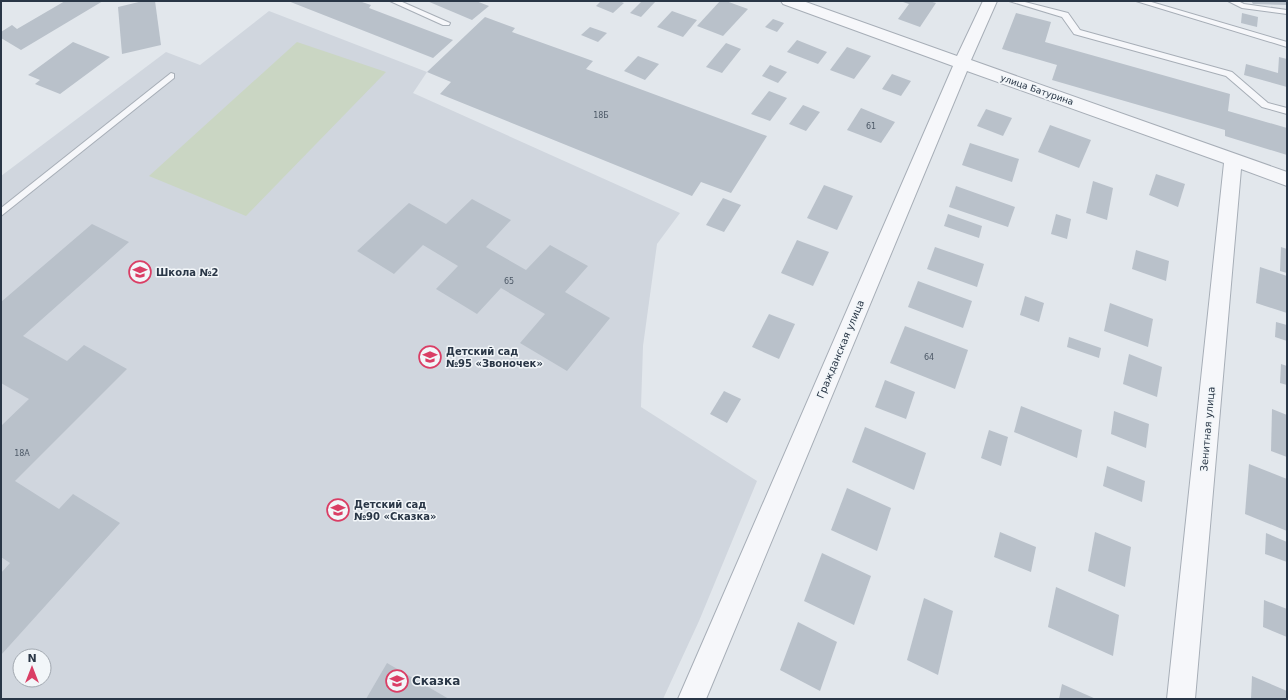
<svg xmlns="http://www.w3.org/2000/svg" width="1288" height="700" viewBox="0 0 1288 700" font-family="'DejaVu Sans',sans-serif">
	<style>
		.built { fill: #d0d6de; fill-rule: evenodd }
		.green { fill: #cad6c3 }
		.building { fill: #b9c1ca }
		.lines { fill: none; stroke-linecap: round; stroke-linejoin: round }
		.service-casing { stroke: #a7aeb7; stroke-width: 2 }
		.minor-casing { stroke: #a7aeb7; stroke-width: 2 }
		.service { fill: #f6f7fa; fill-rule: evenodd }
		.minor { fill: #f6f7fa; fill-rule: evenodd }
		.labels { text-anchor: middle; stroke-width: 3; stroke-linejoin: round; paint-order: stroke }
		.number-label { font-size: 8px; fill: #4d5967 }
		.far-street-label { font-size: 9px; fill: #293646; stroke: #f2f6f9 }
		.poi-label { font-size: 10px; font-weight: bold; fill: #293646; stroke: #f2f6f9; text-anchor: start }
		.street-label { font-size: 10px; fill: #293646; stroke: #f2f6f9 }
		.near-poi-label { font-size: 12px; font-weight: bold; fill: #293646; stroke: #f2f6f9; text-anchor: start }
	</style>
	<rect width="100%" height="100%" fill="#e2e7ec"/>
	<path class="built" d="M269 11 427 72 413 93 680 213 657 244 643 346 641 407 757 481 699 621 663 699H1V176L166 52 200 65ZM20 656H44V680H20Z"/>
	<path class="green" d="M297 42 386 72 246 216 149 176Z"/>
	<g class="building">
		<path d="M65 1H103L21 50 1 38V32L12 25 17 29Z"/>
		<path d="M143 1H155L161 45 122 54 118 7Z"/>
		<path d="M288 1H359L371 5 369 8 453 40 433 58Z"/>
		<path d="M427 1H476L489 6 472 20Z"/>
		<path d="M601 1H619L624 3 613 13 596 6Z"/>
		<path d="M642 1H656L641 17 630 13Z"/>
		<path d="M720 1H726L748 9 723 36 697 26Z"/>
		<path d="M900 1H929L936 3 920 27 898 19 909 4Z"/>
		<path d="M1251 1H1287V5L1253 4Z"/>
		<path d="M672 11 697 20 683 37 657 27Z"/>
		<path d="M1016 13 1051 22 1045 42 1230 94 1228 111 1287 128V155L1225 136V130L1052 80 1057 65 1002 49Z"/>
		<path d="M1242 13 1258 17 1257 27 1241 23Z"/>
		<path d="M485 17 515 28 512 32 593 61 586 69 767 136 731 193 701 182 692 196 440 94 451 82 427 72Z"/>
		<path d="M773 19 784 23 777 32 765 27Z"/>
		<path d="M590 27 607 33 598 42 581 35Z"/>
		<path d="M797 40 827 52 818 64 787 52Z"/>
		<path d="M73 42 110 57 60 94 35 84 40 80 28 75Z"/>
		<path d="M726 43 741 49 722 73 706 67Z"/>
		<path d="M847 47 871 56 854 79 830 70Z"/>
		<path d="M638 56 659 64 645 80 624 71Z"/>
		<path d="M1279 57 1287 59V87L1244 75 1246 64 1278 73Z"/>
		<path d="M770 65 787 72 778 83 762 76Z"/>
		<path d="M892 74 911 81 901 96 882 89Z"/>
		<path d="M769 91 787 98 770 121 751 114Z"/>
		<path d="M803 105 820 112 806 131 789 124Z"/>
		<path d="M861 108 895 122 881 143 847 130Z"/>
		<path d="M986 109 1012 118 1003 136 977 126Z"/>
		<path d="M1050 125 1091 140 1079 168 1038 152Z"/>
		<path d="M970 143 1019 159 1012 182 962 165Z"/>
		<path d="M1156 174 1185 184 1178 207 1149 195Z"/>
		<path d="M1093 181 1113 188 1107 220 1086 213Z"/>
		<path d="M824 185 853 196 837 230 807 218Z"/>
		<path d="M956 186 1015 207 1008 227 949 207Z"/>
		<path d="M723 198 741 205 724 232 706 225Z"/>
		<path d="M472 199 511 220 486 247 526 270 550 245 588 266 565 292 610 318 567 371 520 343 545 314 501 288 477 314 436 289 458 266 423 245 394 274 357 251 409 203 446 224Z"/>
		<path d="M948 214 982 226 979 238 944 226Z"/>
		<path d="M1056 214 1071 219 1067 239 1051 234Z"/>
		<path d="M92 224 129 242 23 336 67 361 84 345 127 369 15 481 59 509 73 494 120 523 1 655V573L10 563 1 557V426L29 399 1 383V302Z"/>
		<path d="M797 240 829 252 813 286 781 273Z"/>
		<path d="M935 247 984 264 977 287 927 269Z"/>
		<path d="M1281 247 1287 249V273L1280 271Z"/>
		<path d="M1136 250 1169 261 1166 281 1132 269Z"/>
		<path d="M1260 267 1287 276V313L1256 303Z"/>
		<path d="M918 281 972 301 963 328 908 307Z"/>
		<path d="M1025 296 1044 303 1039 322 1020 315Z"/>
		<path d="M1110 303 1153 319 1148 347 1104 331Z"/>
		<path d="M769 314 795 324 779 359 752 347Z"/>
		<path d="M1276 322 1287 325V341L1275 337Z"/>
		<path d="M905 326 968 350 955 389 890 363Z"/>
		<path d="M1069 337 1101 348 1099 358 1067 347Z"/>
		<path d="M1129 354 1162 367 1157 397 1123 384Z"/>
		<path d="M1281 364 1287 366V385L1280 383Z"/>
		<path d="M885 380 915 392 906 419 875 407Z"/>
		<path d="M724 391 741 399 727 423 710 414Z"/>
		<path d="M1021 406 1082 430 1077 458 1014 432Z"/>
		<path d="M1272 409 1287 415V457L1271 451Z"/>
		<path d="M1114 411 1149 424 1146 448 1111 434Z"/>
		<path d="M865 427 926 453 914 490 852 462Z"/>
		<path d="M989 430 1008 437 1001 466 981 458Z"/>
		<path d="M1249 464 1287 479V531L1245 514Z"/>
		<path d="M1107 466 1145 481 1142 502 1103 486Z"/>
		<path d="M847 488 891 508 877 551 831 530Z"/>
		<path d="M1000 532 1036 547 1031 572 994 557Z"/>
		<path d="M1095 532 1131 547 1125 587 1088 571Z"/>
		<path d="M1266 533 1287 542V562L1265 554Z"/>
		<path d="M822 553 871 576 854 625 804 601Z"/>
		<path d="M1056 587 1119 615 1113 656 1048 627Z"/>
		<path d="M924 598 953 611 938 675 907 660Z"/>
		<path d="M1264 600 1287 609V637L1263 627Z"/>
		<path d="M798 622 837 642 820 691 780 670Z"/>
		<path d="M387 663 449 699H366Z"/>
		<path d="M1252 676 1287 691V699H1251Z"/>
		<path d="M1062 684 1096 699H1059Z"/>
	</g>
	<g class="lines">
		<g class="service-casing">
			<g id="service">
				<path d="M390 1H400L450 23 449 25H443Z"/>
				<path d="M1009 1H1021L1068 13 1080 30 1232 72 1268 103 1287 108V114L1262 107 1226 76 1074 34 1062 17Z"/>
				<path d="M1136 1H1148L1287 42V47Z"/>
				<path d="M1228 1H1238L1244 4 1287 10V14L1242 8Z"/>
				<path d="M171 73 174 74V78L1 216V208Z"/>
			</g>
		</g>
		<g class="minor-casing">
			<path id="minor" d="M781 1H803L957 56 983 1H997L971 60 1287 172V186L1241 169 1195 699H1167L1224 163 967 71 706 699H678L953 66 783 4Z"/>
		</g>
		<use href="#service" class="service"/>
		<use href="#minor" class="minor"/>
	</g>
	<defs>
		<g id="school-ring" transform="scale(1.15)"><circle r="9.5" fill="#f2f6f9" stroke="#da3e65" stroke-width="1.5"/><path d="M0-5L7-2L0 1L-7-2ZM-4 1L0 2.5L4 1V4Q0 6-4 4Z" fill="#da3e65"/></g>
	</defs>
	<g fill-rule="evenodd">
		<use href="#school-ring" x="140" y="272"/>
		<use href="#school-ring" x="430" y="357"/>
		<use href="#school-ring" x="338" y="510"/>
		<use href="#school-ring" x="397" y="681"/>
	</g>
	<g class="labels">
		<g class="number-label">
			<text x="601" y="118">18Б</text>
			<text x="871" y="129">61</text>
			<text x="509" y="284">65</text>
			<text x="929" y="360">64</text>
			<text x="22" y="456">18А</text>
		</g>
		<g class="far-street-label">
			<text transform="translate(1037 90) rotate(19)" y="3">улица Батурина</text>
		</g>
		<g class="poi-label">
			<text x="156" y="276">Школа №2</text>
			<text x="446" y="355">Детский сад<tspan x="446" dy="12">№95 «Звоночек»</tspan></text>
			<text x="354" y="508">Детский сад<tspan x="354" dy="12">№90 «Сказка»</tspan></text>
		</g>
		<g class="street-label">
			<text transform="translate(840 349) rotate(-67)" y="4">Гражданская улица</text>
			<text transform="translate(1207 429) rotate(-85)" y="4">Зенитная улица</text>
		</g>
		<g class="near-poi-label">
			<text x="412" y="685">Сказка</text>
		</g>
	</g>
	<rect width="1288" height="700" fill="none" stroke="#293646" stroke-width="4"/>
	<g transform="translate(32 668)"><circle r="19" fill="#f2f6f9" stroke="#a2a9b1"/>
	<path d="M0-3L7 15L0 10L-7 15Z" fill="#da3e65"/>
	<text y="-6" font-size="11" font-weight="bold" text-anchor="middle" fill="#293646">N</text>
	</g>
</svg>
